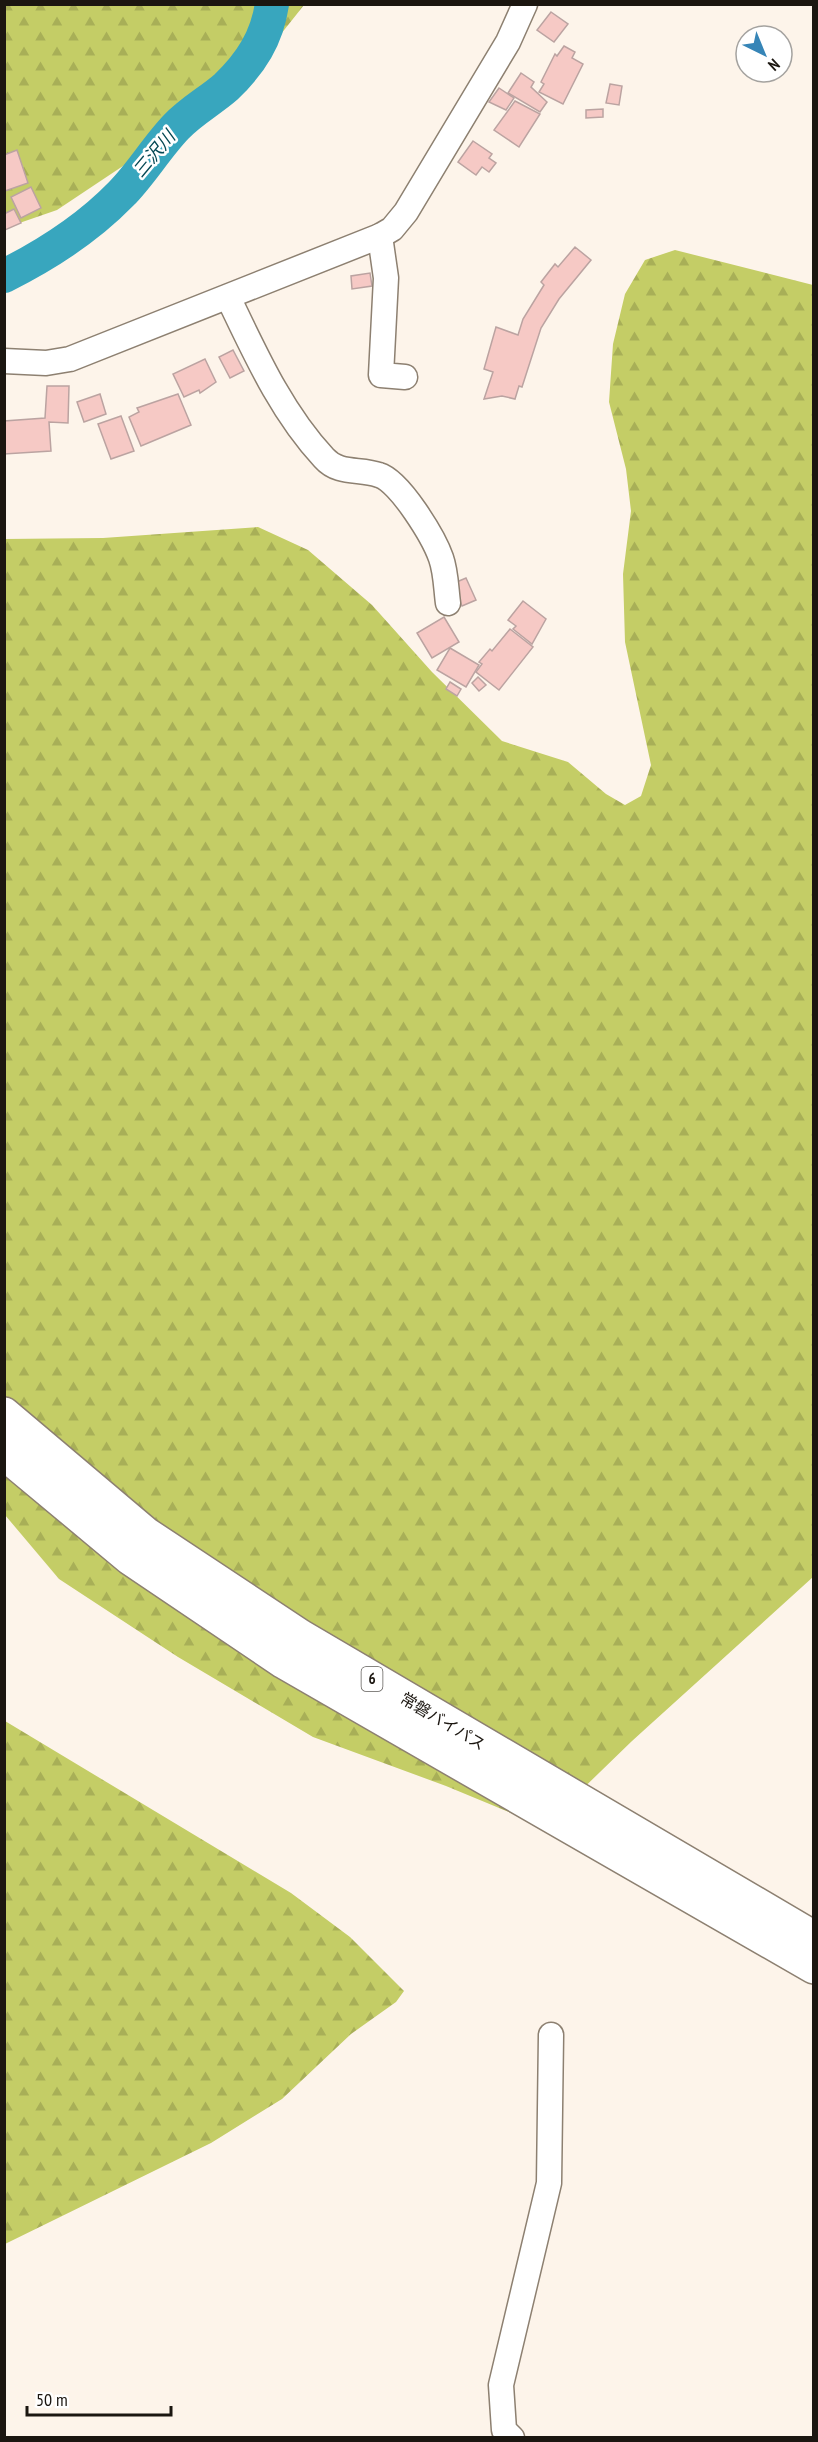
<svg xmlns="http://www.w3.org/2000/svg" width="818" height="2442" viewBox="0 0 818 2442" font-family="'PT Sans Narrow','Noto Sans JP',sans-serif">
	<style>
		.forest { fill: url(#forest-firs) }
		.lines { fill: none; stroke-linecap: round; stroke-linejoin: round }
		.river { stroke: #38a6be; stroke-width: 34 }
		.building { fill: #f6c9c5; stroke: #bba3a1; stroke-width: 1.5 }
		.minor-casing { stroke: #8d8071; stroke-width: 27 }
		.highway-casing { stroke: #8d8071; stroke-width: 36 }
		.minor { stroke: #fff; stroke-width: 24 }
		.highway { stroke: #fff; stroke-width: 33 }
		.labels { text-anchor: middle; stroke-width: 5; stroke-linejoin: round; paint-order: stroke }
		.shield { fill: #fff; stroke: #5f5c58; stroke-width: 1.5 }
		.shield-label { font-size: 15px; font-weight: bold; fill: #1b1610 }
		.street-label { font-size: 16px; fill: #1b1610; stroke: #fff }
		.water-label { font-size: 18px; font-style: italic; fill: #054854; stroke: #fff }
	</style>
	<defs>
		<pattern id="forest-firs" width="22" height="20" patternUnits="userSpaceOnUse" patternTransform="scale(1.5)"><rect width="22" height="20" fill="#c4cd66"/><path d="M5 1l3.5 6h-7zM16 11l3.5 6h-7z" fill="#a8af57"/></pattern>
	</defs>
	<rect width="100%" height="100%" fill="#fdf4ea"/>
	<g class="forest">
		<path d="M4 5H304L277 39 238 76 177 120 141 154 57 210 5 228Z"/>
		<path d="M675 250 813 285V1577L632 1741 567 1804 523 1818 446 1786 313 1737 178 1657 59 1579 5 1515 4 539 103 538 258 527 308 550 372 605 432 672 502 741 568 762 606 794 625 805 641 796 651 765 625 642 623 574 631 511 626 469 609 402 613 344 625 294 645 260Z"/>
		<path d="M5 1721 291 1893 350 1937 404 1991 396 2002 351 2034 282 2099 211 2143 5 2244Z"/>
	</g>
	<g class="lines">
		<path class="river" d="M4 276C46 255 88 228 121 194 141 174 156 148 176 127 191 111 210 101 226 87 251 63 267 38 272 4"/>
	</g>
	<g class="building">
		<path d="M551 12 568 24 554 42 537 30Z"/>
		<path d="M564 46 575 52 572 58 583 64 563 104 539 92 544 84 541 82 555 54 557 56Z"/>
		<path d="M521 73 534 82 531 87 547 102 540 112 508 93Z"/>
		<path d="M610 84 622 86 619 105 606 103Z"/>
		<path d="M499 88 514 98 506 110 489 102Z"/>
		<path d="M515 101 540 114 519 147 494 130Z"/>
		<path d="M603 109V117L586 118V110Z"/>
		<path d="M473 141 492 154 489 158 496 163 489 172 482 167 476 175 458 162Z"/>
		<path d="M17 150 28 183 5 191 4 155Z"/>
		<path d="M31 187 41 208 21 218 11 197Z"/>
		<path d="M14 209 21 223 5 230 4 214Z"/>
		<path d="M575 247 591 260 559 299 541 328 522 387 519 386 515 399 502 396 484 399 493 372 484 369 496 327 518 335 523 319 544 285 541 282 555 264 558 267Z"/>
		<path d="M370 273 372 286 352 289 351 276Z"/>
		<path d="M233 350 244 371 230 378 219 357Z"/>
		<path d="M205 359 216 382 200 393 199 390 184 397 173 374Z"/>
		<path d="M47 386H69L68 423 49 422 51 451 4 454V421L45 418Z"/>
		<path d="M100 394 106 414 84 422 77 402Z"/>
		<path d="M178 394 191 425 141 446 129 417 139 412 137 408Z"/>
		<path d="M121 416 134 451 111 459 98 424Z"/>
		<path d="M466 578 476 600 462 606 452 584Z"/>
		<path d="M523 601 546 619 532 644 513 629 516 626 508 620Z"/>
		<path d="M444 617 459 642 432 658 417 633Z"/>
		<path d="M510 629 533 647 499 690 476 672 482 664 479 662 490 649 492 651Z"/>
		<path d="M450 648 479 665 466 687 437 670Z"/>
		<path d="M478 677 486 685 479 691 472 683Z"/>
		<path d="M450 682 461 689 457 696 446 689Z"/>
	</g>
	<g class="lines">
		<g class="minor-casing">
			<g id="minor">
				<path d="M380 236 386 278 381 375 405 377"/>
				<path d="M228 297C255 353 281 412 324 458 339 475 360 468 379 475 400 481 434 538 441 558 446 572 446 588 448 603"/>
				<path d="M4 361 46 363 70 359 380 236 392 229 406 212 508 42 525 4"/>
				<path d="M512 2438 504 2430 501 2385 549 2183 551 2035"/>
			</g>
		</g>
		<g class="highway-casing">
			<g id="highway">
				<path d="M4 1414 146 1534 300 1636 814 1938"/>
				<path d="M4 1453 130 1558 284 1662 814 1967"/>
			</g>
		</g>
		<use href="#minor" class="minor"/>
		<use href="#highway" class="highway"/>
	</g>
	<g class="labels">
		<rect class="shield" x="361.5" y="1667" width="21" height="24" rx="4.5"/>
		<g class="shield-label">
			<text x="372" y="1684">6</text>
		</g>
		<g class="street-label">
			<text transform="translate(443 1721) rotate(31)" y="6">常磐バイパス</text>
		</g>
		<g class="water-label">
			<text transform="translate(154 154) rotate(-50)" y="6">三沢川</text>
		</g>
	</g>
	<rect width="818" height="2442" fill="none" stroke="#1b1610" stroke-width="12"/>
	<g transform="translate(764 54) rotate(137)"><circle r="28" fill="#ffffff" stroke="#a4a29f" stroke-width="1.5"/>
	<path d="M0-4.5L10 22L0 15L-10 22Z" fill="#3685b7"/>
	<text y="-9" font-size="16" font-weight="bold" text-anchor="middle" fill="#1b1610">N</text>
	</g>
	<path d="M27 2406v9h144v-9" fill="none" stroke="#1b1610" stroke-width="3"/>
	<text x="36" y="2406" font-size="18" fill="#1b1610" stroke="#ffffff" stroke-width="4.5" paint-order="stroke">50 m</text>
</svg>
